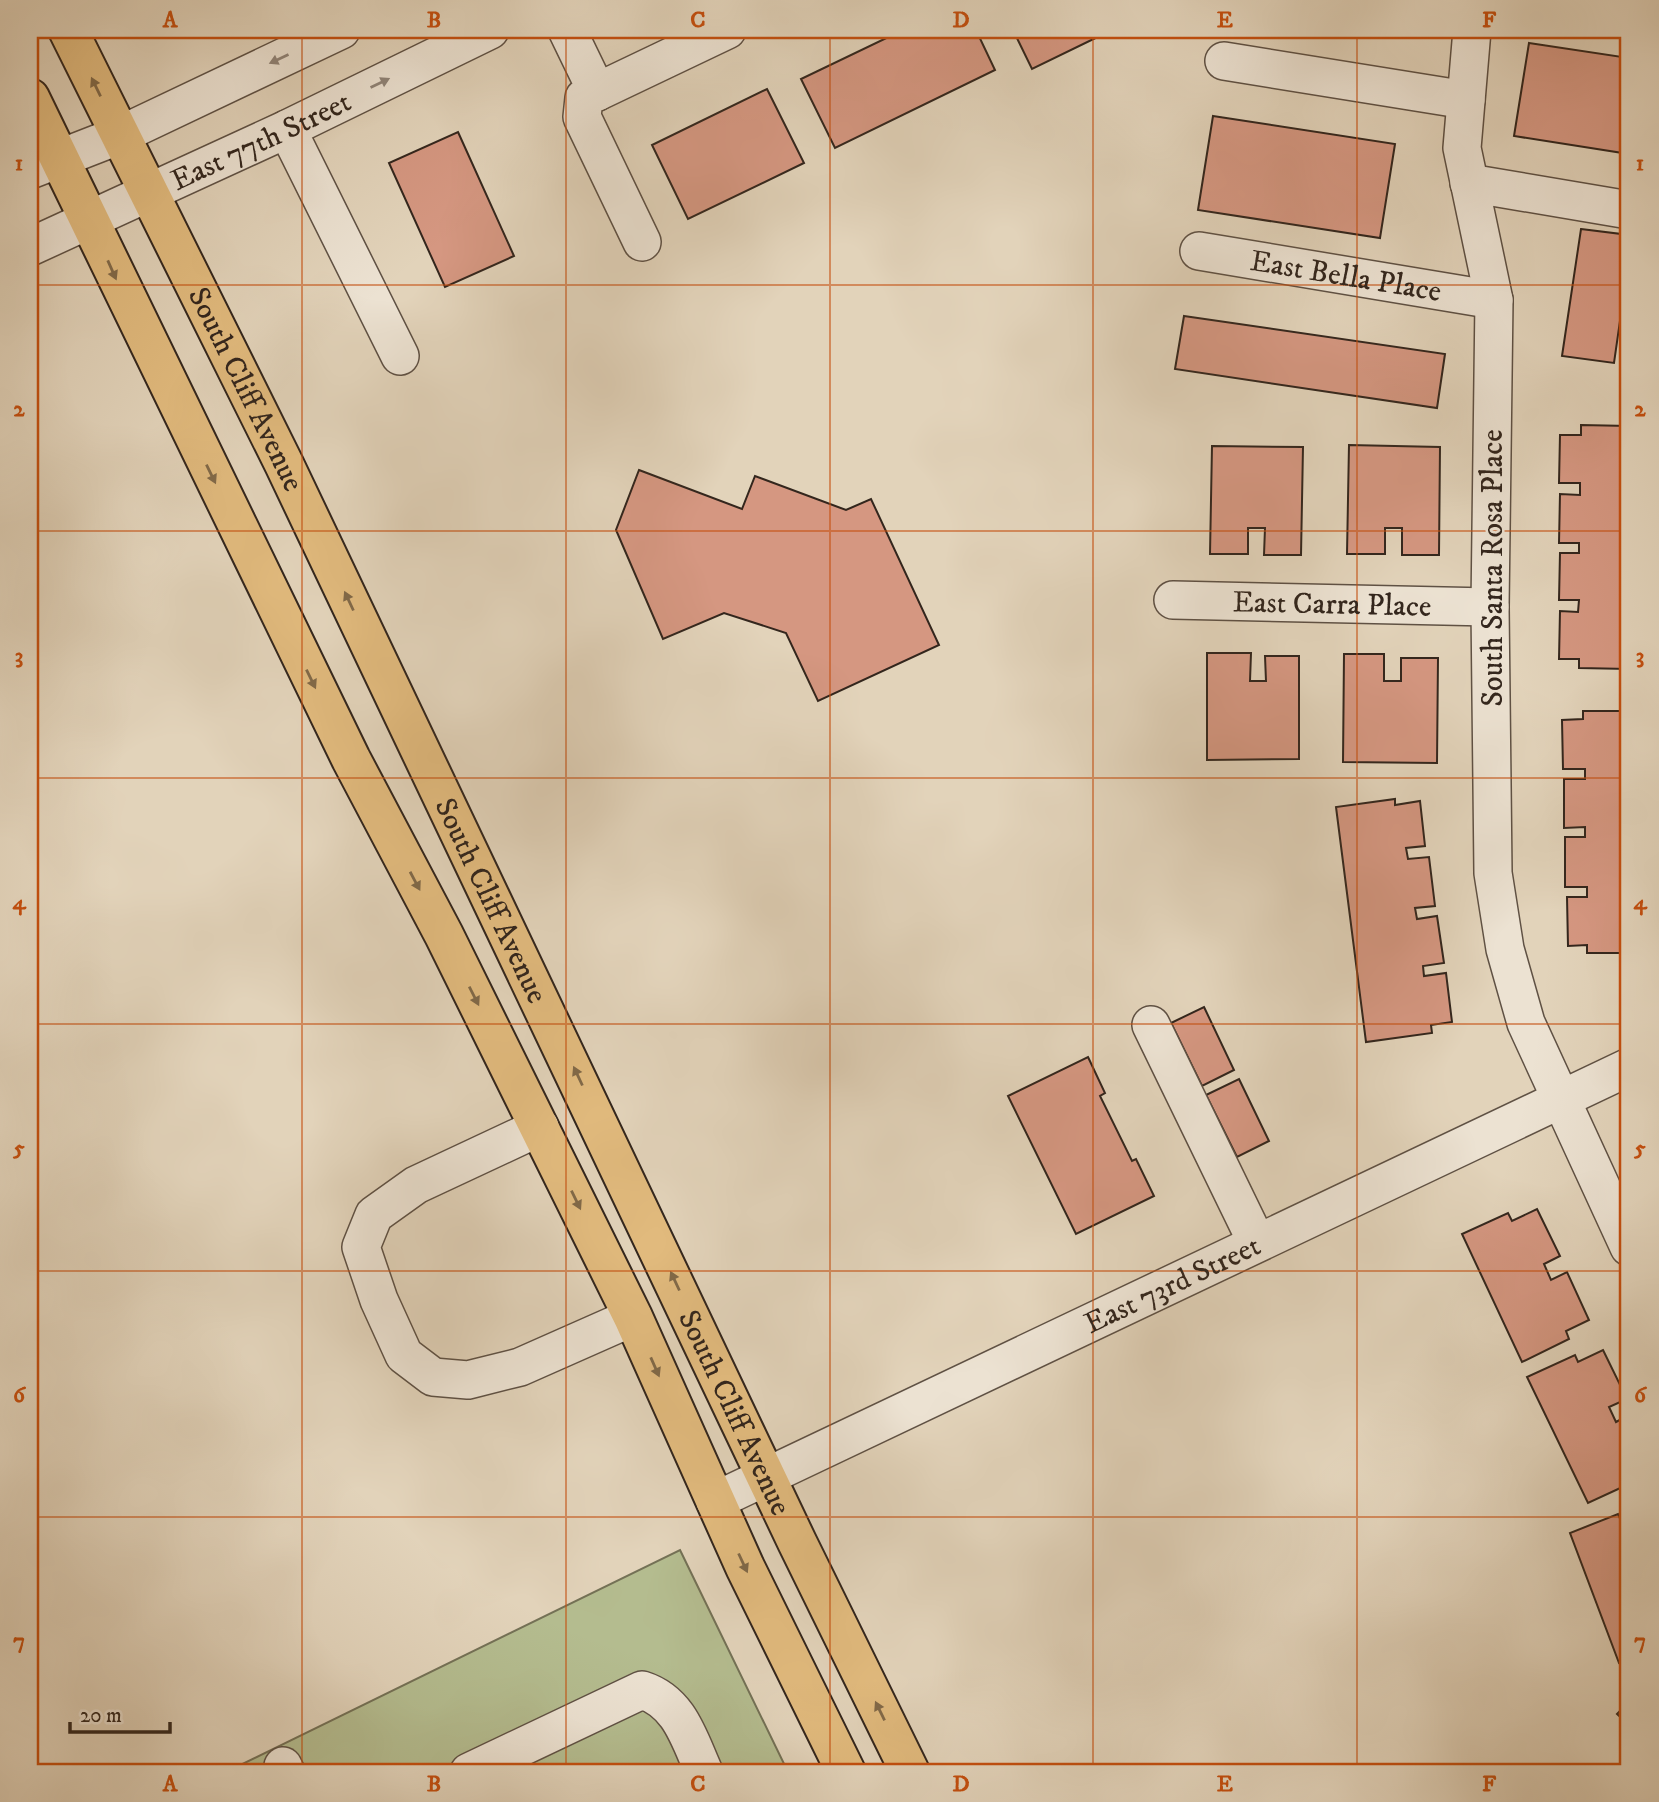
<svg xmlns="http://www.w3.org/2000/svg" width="1659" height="1802" viewBox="0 0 1659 1802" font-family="'IM FELL DW Pica',serif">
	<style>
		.pitch { fill: #b4bc8f; stroke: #747156; stroke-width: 2 }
		.building { fill: #d59781; stroke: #33261d; stroke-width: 2 }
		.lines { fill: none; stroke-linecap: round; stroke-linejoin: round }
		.minor-casing { stroke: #5f5144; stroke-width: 40 }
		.major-casing { stroke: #33261d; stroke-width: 42 }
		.minor { stroke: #ece2d2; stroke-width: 37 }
		.major { stroke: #e1ba7d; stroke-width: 38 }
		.oneway { fill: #908478 }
		.oneway2 { fill: #816948 }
		.grid { fill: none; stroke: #c44f0f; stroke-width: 2; stroke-opacity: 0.55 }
		.labels { text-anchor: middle; stroke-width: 5; stroke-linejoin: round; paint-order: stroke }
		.street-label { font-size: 30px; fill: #33261d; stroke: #ece2d2 }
		.neatline { fill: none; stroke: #c44f0f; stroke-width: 2.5 }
		.grid-label { font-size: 23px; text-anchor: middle; font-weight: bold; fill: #c44f0f }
	</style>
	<rect width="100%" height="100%" fill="#e2d3ba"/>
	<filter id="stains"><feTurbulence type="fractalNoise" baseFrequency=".00286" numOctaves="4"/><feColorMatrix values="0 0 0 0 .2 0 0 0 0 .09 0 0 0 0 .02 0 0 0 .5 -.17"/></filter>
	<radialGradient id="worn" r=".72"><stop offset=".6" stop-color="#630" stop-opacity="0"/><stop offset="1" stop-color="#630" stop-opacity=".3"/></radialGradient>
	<path class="pitch" d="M680 1550 788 1772H226Z"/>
	<g class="building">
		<path d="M903 30H976L995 70 835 148 801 79Z"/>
		<path d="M1013 30H1112L1032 69Z"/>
		<path d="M1381 30H1410V34Z"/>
		<path d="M1529 43 1629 58V154L1514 136Z"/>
		<path d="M767 89 804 163 688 219 652 145Z"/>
		<path d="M1213 116 1395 144 1380 238 1198 210Z"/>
		<path d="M458 132 514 256 445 287 389 163Z"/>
		<path d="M1581 229 1629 235V258L1614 363 1562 356Z"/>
		<path d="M1184 316 1445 354 1437 408 1175 369Z"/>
		<path d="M1581 425 1629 426V669L1579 668V659H1559L1560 611 1578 612 1579 600H1559L1560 553H1579V543H1559L1560 494 1580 495V483H1559L1560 435H1581Z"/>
		<path d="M1349 445 1440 447 1439 555H1402V528H1385V554H1347Z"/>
		<path d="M1212 446 1303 447 1301 555H1264L1265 528H1248V554H1210Z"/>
		<path d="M639 470 742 509 755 476 846 510 871 499 939 645 818 701 786 633 724 613 663 639 616 530Z"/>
		<path d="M1207 653H1251L1250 681H1266L1265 656H1299V759L1207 760Z"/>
		<path d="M1344 654H1384V681H1401V658H1438L1437 763 1343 762Z"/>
		<path d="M1583 711H1629V953H1587V945L1568 946 1567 897H1587V887H1565V837H1585V827L1564 828V779H1585V769H1563L1562 720 1583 719Z"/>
		<path d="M1395 799V805L1420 801 1425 846 1406 848 1408 859 1429 857 1435 906 1415 908 1417 919 1437 916 1444 963 1423 966 1424 976 1446 973 1452 1022 1431 1025 1432 1033 1366 1042 1336 807Z"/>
		<path d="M1204 1007 1234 1070 1202 1086 1171 1023Z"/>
		<path d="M1088 1057 1105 1093 1100 1096 1132 1161 1136 1159 1154 1196 1076 1234 1008 1096Z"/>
		<path d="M1239 1079 1269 1141 1237 1157 1206 1095Z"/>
		<path d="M1537 1209 1560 1256 1544 1264 1551 1280 1567 1272 1589 1320 1566 1331 1569 1339 1522 1362 1462 1234 1508 1213 1512 1221Z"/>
		<path d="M1603 1350 1627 1399 1609 1407 1616 1422 1629 1415V1484L1588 1503 1527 1377 1575 1355 1578 1362Z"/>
		<path d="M1618 1514 1622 1523 1629 1521V1659L1619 1663 1570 1533Z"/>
		<path d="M1629 1702V1725L1617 1714Z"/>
	</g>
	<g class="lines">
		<g class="minor-casing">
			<g id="minor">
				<path d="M567 30 597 92 584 98 582 117 642 242"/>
				<path d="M1472 30 1462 148 1494 300 1490 607 1493 873 1505 949 1526 1023 1629 1247"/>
				<path d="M1224 61 1466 100"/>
				<path d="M597 92 727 30"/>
				<path d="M287 129 400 356"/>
				<path d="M30 170 120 135 341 30"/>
				<path d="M1469 183 1629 210"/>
				<path id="s1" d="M30 247 287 129 490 30"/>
				<path id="s2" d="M1199 251 1494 300"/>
				<path id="s3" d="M1173 600 1490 607"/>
				<path d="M1151 1025 1257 1243"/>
				<path d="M540 1127 416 1185 374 1215 361 1247 379 1300 404 1355 433 1377 468 1380 520 1367 633 1317"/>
				<path id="s4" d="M715 1501 1629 1067"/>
				<path d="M283 1766 286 1772"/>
				<path d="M469 1772 642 1690C680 1702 689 1739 704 1772"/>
			</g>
		</g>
		<g class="major-casing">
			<g id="major">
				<path id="s5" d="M68 30 284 464 797 1542 910 1772"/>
				<path d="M30 98 351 759 444 935 633 1317 745 1567 846 1772"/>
			</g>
		</g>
		<use href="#minor" class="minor"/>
		<use href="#major" class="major"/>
	</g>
	<defs><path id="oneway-solid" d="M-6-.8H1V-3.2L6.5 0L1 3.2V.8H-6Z" transform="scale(1.75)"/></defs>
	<g class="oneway">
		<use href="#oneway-solid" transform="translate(279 59) rotate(155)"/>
		<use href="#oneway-solid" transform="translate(380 83) rotate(-26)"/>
	</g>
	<g class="oneway2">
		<use href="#oneway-solid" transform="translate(96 87) rotate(-116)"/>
		<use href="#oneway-solid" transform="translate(112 270) rotate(66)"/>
		<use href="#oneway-solid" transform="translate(211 474) rotate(64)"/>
		<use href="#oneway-solid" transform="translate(349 601) rotate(-115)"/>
		<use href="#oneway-solid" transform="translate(311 679) rotate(64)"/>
		<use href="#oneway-solid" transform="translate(415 881) rotate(62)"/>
		<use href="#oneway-solid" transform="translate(474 996) rotate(63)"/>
		<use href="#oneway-solid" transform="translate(578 1076) rotate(-115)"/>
		<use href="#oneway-solid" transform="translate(576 1200) rotate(64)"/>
		<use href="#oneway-solid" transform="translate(675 1281) rotate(-115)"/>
		<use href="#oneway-solid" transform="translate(655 1367) rotate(66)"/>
		<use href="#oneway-solid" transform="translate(743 1563) rotate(65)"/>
		<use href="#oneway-solid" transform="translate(880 1711) rotate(-116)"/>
	</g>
	<path class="grid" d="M302 30V1772M566 30V1772M830 30V1772M1093 30V1772M1357 30V1772M30 285H1629M30 531H1629M30 778H1629M30 1024H1629M30 1271H1629M30 1517H1629"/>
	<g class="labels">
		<g class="street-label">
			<text dy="10" stroke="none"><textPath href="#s1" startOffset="254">East 77th Street</textPath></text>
			<text dy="10" stroke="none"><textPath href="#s2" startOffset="149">East Bella Place</textPath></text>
			<text dy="10" stroke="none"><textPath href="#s5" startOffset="401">South Cliff Avenue</textPath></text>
			<text transform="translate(1492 568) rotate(-90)" y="10">South Santa Rosa Place</text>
			<text dy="10" stroke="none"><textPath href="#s3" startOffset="159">East Carra Place</textPath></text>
			<text dy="10" stroke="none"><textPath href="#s5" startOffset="968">South Cliff Avenue</textPath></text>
			<text dy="10" stroke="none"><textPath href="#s4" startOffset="506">East 73rd Street</textPath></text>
			<text dy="10" stroke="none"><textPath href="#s5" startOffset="1535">South Cliff Avenue</textPath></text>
		</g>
	</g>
	<rect width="1659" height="1802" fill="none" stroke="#e2d3ba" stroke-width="77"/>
	<path d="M70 1722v10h100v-10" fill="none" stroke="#33261d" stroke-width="3.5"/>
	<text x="80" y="1722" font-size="21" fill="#33261d" stroke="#ece2d2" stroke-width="5" paint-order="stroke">20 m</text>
	<rect x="38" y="38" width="1582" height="1726" class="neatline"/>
	<g class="grid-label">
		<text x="170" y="27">A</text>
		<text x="434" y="27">B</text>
		<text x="698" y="27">C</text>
		<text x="961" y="27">D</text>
		<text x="1225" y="27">E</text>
		<text x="1489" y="27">F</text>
		<text x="19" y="170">1</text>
		<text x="1640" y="170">1</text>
		<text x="19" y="416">2</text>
		<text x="1640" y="416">2</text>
		<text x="19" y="663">3</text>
		<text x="1640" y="663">3</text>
		<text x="19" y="909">4</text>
		<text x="1640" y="909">4</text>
		<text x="19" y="1155">5</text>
		<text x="1640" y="1155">5</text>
		<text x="19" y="1402">6</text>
		<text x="1640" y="1402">6</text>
		<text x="19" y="1648">7</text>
		<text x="1640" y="1648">7</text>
		<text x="170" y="1791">A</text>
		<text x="434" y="1791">B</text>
		<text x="698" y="1791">C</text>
		<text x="961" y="1791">D</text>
		<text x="1225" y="1791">E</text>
		<text x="1489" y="1791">F</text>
	</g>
	<rect width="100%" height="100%" filter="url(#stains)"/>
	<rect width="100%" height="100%" fill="url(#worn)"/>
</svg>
